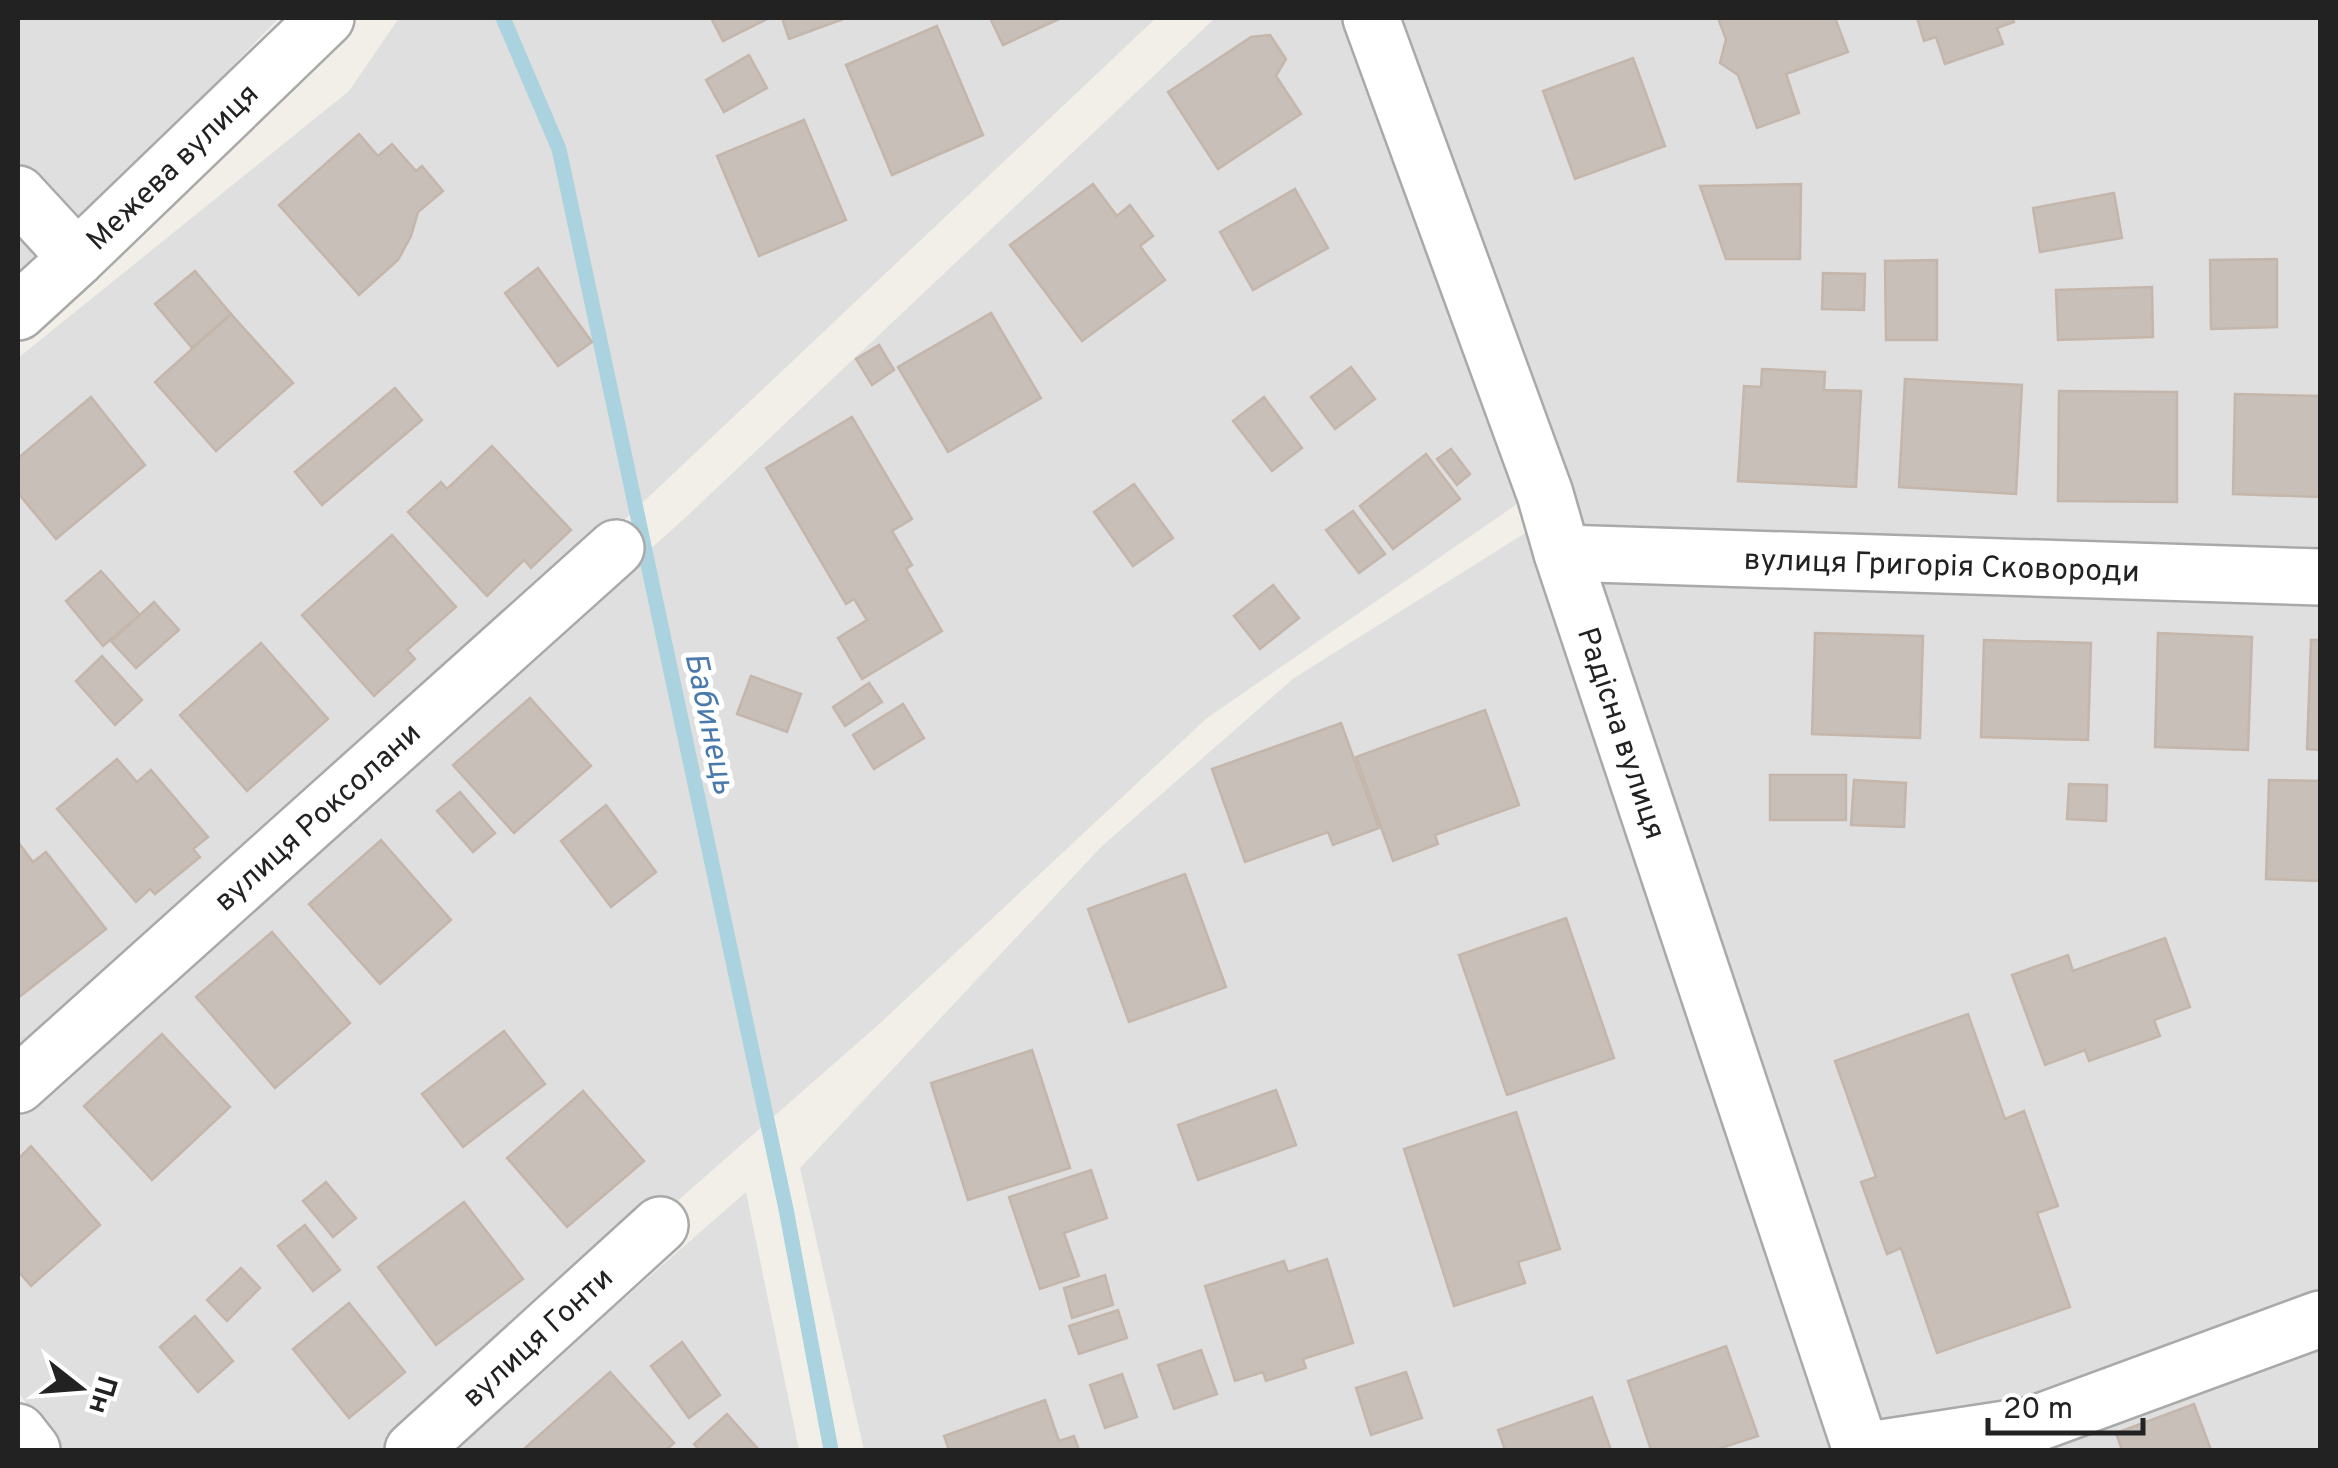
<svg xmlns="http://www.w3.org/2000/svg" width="2338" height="1468" viewBox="0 0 2338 1468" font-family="Overpass,sans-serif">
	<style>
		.residential { fill: #e0dfdf }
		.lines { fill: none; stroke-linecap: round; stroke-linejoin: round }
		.stream { stroke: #aad3df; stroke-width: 15 }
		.building { fill: #c7bfb8; stroke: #c4b6ab; stroke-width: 2.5 }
		.minor-casing { stroke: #a9a9a9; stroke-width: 60 }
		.minor { stroke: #fff; stroke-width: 55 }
		.labels { text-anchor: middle; stroke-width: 10; stroke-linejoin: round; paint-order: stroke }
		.street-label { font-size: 30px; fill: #222; stroke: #fff }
		.water-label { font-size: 32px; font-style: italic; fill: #4a7aab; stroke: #fff }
	</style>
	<rect width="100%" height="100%" fill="#f2efe9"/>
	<g class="residential">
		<path d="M18 18H279L49 255 18 284Z"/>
		<path d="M399 18H1156L602 541 18 1050V358L349 91Z"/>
		<path d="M1215 18H1349L1520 502 1207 718 877 1026 393 1450H62L18 1392V1117L686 517Z"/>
		<path d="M1393 18H2320V547L1584 532Z"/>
		<path d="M1533 528 1840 1450H864L800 1168 1101 847 1294 678Z"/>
		<path d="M1596 578 2320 596V1450H1886Z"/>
		<path d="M746 1192 799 1450H451Z"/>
	</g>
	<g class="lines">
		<path class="stream" d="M503 18 559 149 786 1209 831 1450"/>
	</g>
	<g class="building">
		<path d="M711 18H769L723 41Z"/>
		<path d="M782 18H846L789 39Z"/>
		<path d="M990 18H1061L1003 45Z"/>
		<path d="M1718 18H1835L1848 52 1786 74 1799 113 1757 128 1738 75 1720 63 1726 39Z"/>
		<path d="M1917 18H2013L2014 22 1997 28 2003 44 1945 64 1936 37 1924 41Z"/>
		<path d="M937 26 983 135 892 175 846 65Z"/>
		<path d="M1270 35 1286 59 1276 76 1301 114 1218 169 1168 92 1251 37Z"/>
		<path d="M749 55 767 88 724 112 706 80Z"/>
		<path d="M1633 58 1665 146 1575 179 1543 91Z"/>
		<path d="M804 120 846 220 759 256 717 156Z"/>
		<path d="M359 134 378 156 392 144 416 171 422 166 443 191 418 212 411 236 398 260 359 295 279 205Z"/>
		<path d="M1093 184 1117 216 1130 205 1153 236 1140 246 1165 280 1082 341 1010 245Z"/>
		<path d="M1801 184 1800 259H1726L1700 186Z"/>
		<path d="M1295 189 1328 248 1253 290 1220 232Z"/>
		<path d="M2114 193 2122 238 2040 252 2033 208Z"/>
		<path d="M2277 259V327L2211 329 2210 260Z"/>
		<path d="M1937 260V340H1886L1885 261Z"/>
		<path d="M538 268 592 342 558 366 505 293Z"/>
		<path d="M195 271 231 314 192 348 155 304Z"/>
		<path d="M1823 273 1865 274 1864 310 1822 309Z"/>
		<path d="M2152 287 2153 337 2058 340 2056 290Z"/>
		<path d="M991 313 1041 398 948 452 898 367Z"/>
		<path d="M231 314 293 383 216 451 155 382Z"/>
		<path d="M879 345 894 370 872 385 856 359Z"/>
		<path d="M1351 367 1375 399 1335 429 1311 397Z"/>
		<path d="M1762 369 1825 372 1824 390 1861 391 1856 487 1738 481 1744 386 1761 387Z"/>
		<path d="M1905 379 2022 385 2016 494 1899 487Z"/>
		<path d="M395 388 422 420 322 505 295 472Z"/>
		<path d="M2059 391 2177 392V502L2058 501Z"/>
		<path d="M2235 394 2320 396V497L2233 494Z"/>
		<path d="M91 397 145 465 56 539 18 493V458Z"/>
		<path d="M1264 397 1302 448 1272 471 1233 421Z"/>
		<path d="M852 417 912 519 892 531 912 565 906 569 942 631 862 679 838 638 867 620 854 599 846 604 766 468Z"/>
		<path d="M492 446 571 530 531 568 524 560 487 596 408 512 441 482 447 489Z"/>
		<path d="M1451 449 1470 474 1457 485 1437 459Z"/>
		<path d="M1426 454 1460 499 1393 549 1360 506Z"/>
		<path d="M1134 484 1173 538 1133 566 1094 512Z"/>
		<path d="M1353 511 1385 554 1359 573 1326 530Z"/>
		<path d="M392 535 456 607 407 650 415 659 374 696 302 615Z"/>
		<path d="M101 571 140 615 103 646 66 601Z"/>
		<path d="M1273 585 1299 618 1260 649 1234 616Z"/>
		<path d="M154 602 179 630 136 668 111 641Z"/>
		<path d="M1815 633 1923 636 1920 738 1812 734Z"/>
		<path d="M2158 633 2252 637 2248 750 2155 747Z"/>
		<path d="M1984 640 2091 643 2088 740 1981 737Z"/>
		<path d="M2311 640H2320V750L2307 749Z"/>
		<path d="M261 643 328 719 247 791 180 715Z"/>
		<path d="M102 656 142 700 115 725 76 681Z"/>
		<path d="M751 676 801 694 787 732 737 714Z"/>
		<path d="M869 683 882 702 845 726 833 707Z"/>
		<path d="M530 698 591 766 514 833 453 765Z"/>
		<path d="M903 704 924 738 874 769 853 735Z"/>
		<path d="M1485 710 1519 805 1435 835 1438 844 1393 861 1356 757Z"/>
		<path d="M1341 723 1379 828 1333 845 1328 832 1245 862 1212 769Z"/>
		<path d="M117 759 137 782 151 770 208 837 193 849 200 857 155 894 150 889 136 902 57 809Z"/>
		<rect x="1770" y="775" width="76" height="45"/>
		<path d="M1854 780 1906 783 1904 827 1851 825Z"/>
		<path d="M2269 780 2320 781V881L2266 879Z"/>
		<path d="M2069 784 2107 785 2106 821 2067 819Z"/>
		<path d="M460 792 495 833 473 852 437 811Z"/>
		<path d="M606 805 656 872 611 907 561 841Z"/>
		<path d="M381 840 451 920 380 984 309 904Z"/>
		<path d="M18 842 33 862 46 852 106 929 18 998Z"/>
		<path d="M1185 874 1226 987 1129 1022 1088 909Z"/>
		<path d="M1566 918 1614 1058 1507 1095 1459 955Z"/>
		<path d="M272 932 350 1023 275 1088 196 997Z"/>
		<path d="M2165 938 2190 1007 2154 1020 2160 1036 2089 1061 2085 1050 2045 1065 2012 975 2068 955 2073 971Z"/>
		<path d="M1968 1014 2005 1119 2024 1111 2058 1206 2037 1213 2070 1307 1937 1353 1901 1248 1887 1254 1861 1182 1876 1177 1835 1061Z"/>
		<path d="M504 1031 545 1084 463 1147 422 1094Z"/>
		<path d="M162 1034 230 1107 152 1180 84 1106Z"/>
		<path d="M1032 1050 1070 1168 968 1200 931 1083Z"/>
		<path d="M1276 1090 1296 1145 1198 1180 1178 1125Z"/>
		<path d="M583 1091 644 1161 567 1227 507 1158Z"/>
		<path d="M1516 1112 1560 1249 1518 1262 1525 1283 1454 1306 1404 1149Z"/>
		<path d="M31 1146 100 1225 31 1286 18 1271V1159Z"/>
		<path d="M1091 1170 1107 1218 1064 1233 1079 1276 1040 1289 1009 1197Z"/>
		<path d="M326 1182 356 1218 333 1237 303 1201Z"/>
		<path d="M464 1202 523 1279 436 1345 378 1267Z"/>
		<path d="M305 1225 340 1270 313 1291 278 1246Z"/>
		<path d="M1327 1259 1353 1343 1303 1359 1306 1368 1266 1381 1263 1372 1235 1381 1205 1286 1284 1261 1288 1272Z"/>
		<path d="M241 1268 260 1288 227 1321 207 1300Z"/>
		<path d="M1105 1275 1113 1305 1072 1318 1064 1288Z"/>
		<path d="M349 1303 405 1372 349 1418 293 1349Z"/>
		<path d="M1118 1310 1127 1338 1079 1354 1069 1326Z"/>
		<path d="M195 1316 233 1361 198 1392 160 1347Z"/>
		<path d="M682 1342 720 1395 689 1418 651 1366Z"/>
		<path d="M1726 1346 1758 1436 1715 1450H1651L1628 1381Z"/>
		<path d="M1201 1350 1217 1394 1174 1409 1158 1365Z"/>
		<path d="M610 1372 674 1443 666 1450H528L525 1448Z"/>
		<path d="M1406 1372 1422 1418 1371 1435 1356 1388Z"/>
		<path d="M1122 1374 1137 1417 1105 1428 1090 1385Z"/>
		<path d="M1592 1397 1611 1450H1505L1498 1430Z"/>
		<path d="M1045 1400 1059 1441 1074 1436 1079 1450H949L944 1436Z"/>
		<path d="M2194 1404 2211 1450H2122L2116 1433Z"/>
		<path d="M727 1414 759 1450H699L694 1444Z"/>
	</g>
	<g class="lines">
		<g class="minor-casing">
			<g id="minor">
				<path id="s1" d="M1371 18 1545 494 1562 553 1861 1450"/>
				<path d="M18 194 77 258"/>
				<path id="s2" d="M18 312 77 258 326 18"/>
				<path id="s3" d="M1562 553 2320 577"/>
				<path id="s4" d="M18 1085 616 548"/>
				<path d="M18 1432 32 1450"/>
				<path id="s5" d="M413 1450 660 1225"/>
				<path d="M1869 1450 2032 1425 2320 1319"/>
			</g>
		</g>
		<use href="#minor" class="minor"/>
	</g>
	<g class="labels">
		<g class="street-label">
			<text dy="10" stroke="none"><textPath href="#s2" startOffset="212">Межева вулиця</textPath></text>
			<text dy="10" stroke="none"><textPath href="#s3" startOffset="380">вулиця Григорія Сковороди</textPath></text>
			<text dy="10" stroke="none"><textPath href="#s1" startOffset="758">Радісна вулиця</textPath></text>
			<text dy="10" stroke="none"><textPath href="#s4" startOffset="402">вулиця Роксолани</textPath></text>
			<text dy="10" stroke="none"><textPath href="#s5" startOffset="168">вулиця Гонти</textPath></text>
		</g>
		<g class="water-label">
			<text transform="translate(711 723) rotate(78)" y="11">Бабинець</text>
		</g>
	</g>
	<rect width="2338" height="1468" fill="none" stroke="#222222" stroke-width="40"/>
	<g transform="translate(80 1388) rotate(107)" stroke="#ffffff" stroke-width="8" paint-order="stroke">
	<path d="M0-8L18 38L0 25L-18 38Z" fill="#222222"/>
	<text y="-15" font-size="28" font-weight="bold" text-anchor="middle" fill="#222222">Пн</text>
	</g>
	<path d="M1988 1418v15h155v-15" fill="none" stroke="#222222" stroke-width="5"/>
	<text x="2003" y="1418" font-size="30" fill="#222222" stroke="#ffffff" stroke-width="8" paint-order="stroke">20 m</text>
</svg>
